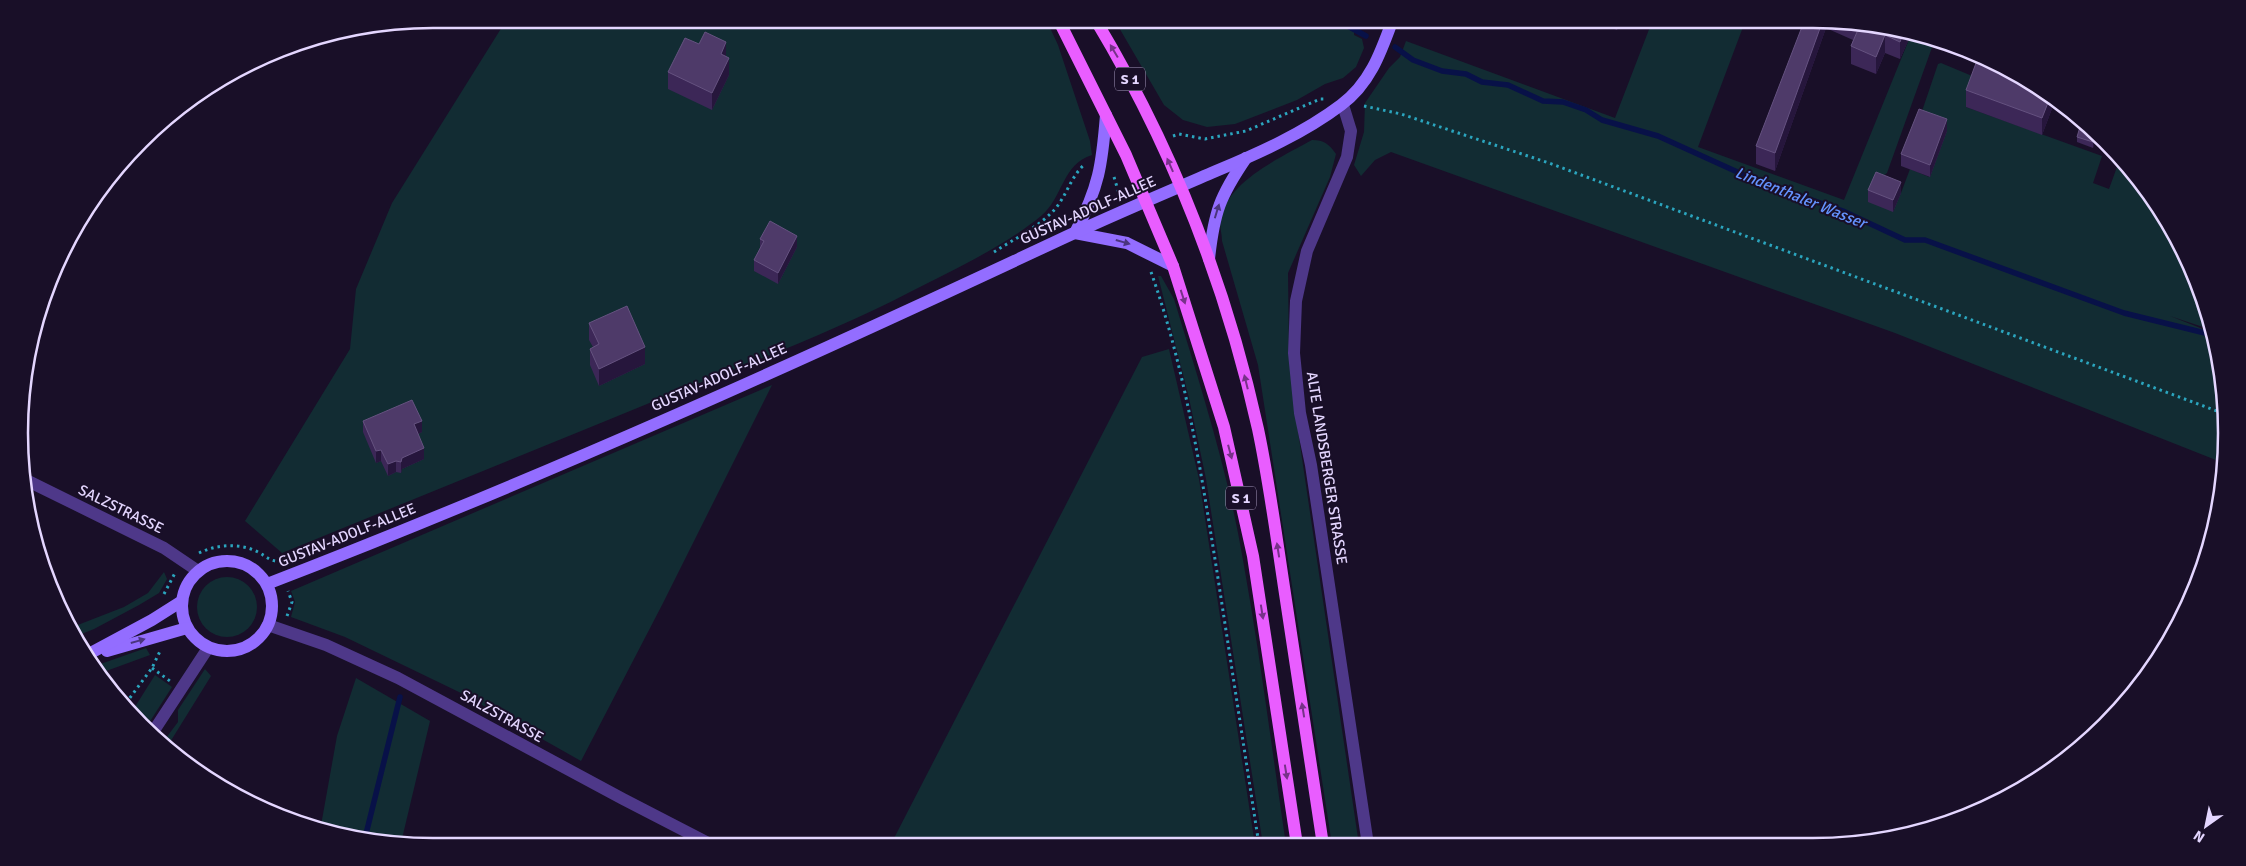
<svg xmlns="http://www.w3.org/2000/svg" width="2246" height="866" viewBox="0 0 2246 866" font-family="Signika,sans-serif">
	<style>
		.green { fill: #122c33 }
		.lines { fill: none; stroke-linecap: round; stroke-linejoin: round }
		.stream { stroke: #081148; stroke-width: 5.5 }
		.path { stroke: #2ba5be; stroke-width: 3; stroke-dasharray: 2.5 4; stroke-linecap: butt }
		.street { stroke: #4e3889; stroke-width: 12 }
		.secondary { stroke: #936dff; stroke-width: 12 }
		.primary { stroke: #e95dff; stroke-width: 12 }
		.wall { fill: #3c2757 }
		.shaded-wall { fill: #26163c }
		.building { fill: #4e3a69; stroke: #655280 }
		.oneway { fill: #773289 }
		.oneway2 { fill: #4a357e }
		.labels { text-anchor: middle; stroke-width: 4; stroke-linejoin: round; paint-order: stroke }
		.shield { fill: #190f28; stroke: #a79abe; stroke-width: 1 }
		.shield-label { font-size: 14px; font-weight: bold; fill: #e4d6ff }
		.street-label { font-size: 15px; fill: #e4d6ff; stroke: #190f28 }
		.water-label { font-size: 16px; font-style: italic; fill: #6493ff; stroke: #190f28 }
		.rim { fill: none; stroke: #e4d6ff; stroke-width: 2.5 }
	</style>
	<rect width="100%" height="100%" fill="#190f28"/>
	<g class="green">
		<path d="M507 19H1046L1058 45 1090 141 1092 155C1062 164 1063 198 1041 216 1005 246 951 271 910 292 833 332 750 363 669 395 540 448 411 500 282 553L245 521 350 349 356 289 392 203Z"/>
		<path d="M1114 19H1329L1354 32V35L1362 39 1364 48 1356 67 1343 78 1325 84 1297 100 1235 124 1207 127 1183 120 1164 105Z"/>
		<path d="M1653 19H1746L1698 147 1844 200 1912 32 1935 39 1887 173 1876 181 1901 193 1910 169 1929 177 1919 120 1938 64 1941 63 1977 78 1966 107 2102 156 2093 183 2109 189 2121 156 2172 226 2205 300 2212 330 2170 316 2213 333 2224 379 2226 464 1895 333 1391 152 1375 160 1361 176 1354 165 1364 132 1365 103 1389 68 1400 57 1406 41 1615 118Z"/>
		<path d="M1312 140C1324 140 1329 144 1336 154L1330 177 1288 273 1289 355 1294 404 1359 845H1332L1258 365 1222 241C1222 235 1220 228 1220 222 1225 182 1280 158 1312 140Z"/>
		<path d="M1158 276H1161L1174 299C1200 385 1228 471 1243 560 1260 654 1272 750 1286 845H1263L1206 479 1189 398Z"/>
		<path d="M1169 349 1199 479 1255 845 890 846 1142 357Z"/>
		<path d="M772 385 662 605 581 761 461 693 345 637 291 617 295 602 291 591Z"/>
		<path d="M164 572 167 579 159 593 139 605 94 629 74 637 70 628 124 607 148 593Z"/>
		<circle cx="227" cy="607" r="30"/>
		<path d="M146 648 150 655 98 674 92 667Z"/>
		<path d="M205 669 211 676 167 747 163 742 178 722V710Z"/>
		<path d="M155 675 172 687 147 726 133 710Z"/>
		<path d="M356 678 430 721 401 843 320 831 337 736Z"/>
	</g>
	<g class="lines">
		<g class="stream">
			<path d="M1335 19 1366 36"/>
			<path d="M1395 47 1413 60 1442 71 1466 74 1482 82 1508 85 1543 101 1563 102 1586 110 1602 120 1658 136 1755 180 1843 211 1905 240H1925L2124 313 2213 335"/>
			<path d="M365 838 400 697"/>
		</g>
		<g class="path">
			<path d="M1360 19 1374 27"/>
			<path d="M1364 106 1401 114 1549 163 2225 414"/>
			<path d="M1173 136 1179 134 1205 139 1246 131 1320 99H1324"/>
			<path d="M1114 177 1120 197"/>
			<path d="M994 252C1014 239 1039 227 1055 209 1067 195 1071 176 1085 164"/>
			<path d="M1151 272C1185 368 1201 471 1217 572 1231 663 1245 754 1259 845"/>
			<path d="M199 553C217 544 241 543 258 552 267 557 271 562 280 561"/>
			<path d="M164 594 175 573"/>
			<path d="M287 616 292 602 288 591"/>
			<path d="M152 668 170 681"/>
			<path d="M126 703 152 668 161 649"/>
			<path d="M730 840 743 846"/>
		</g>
		<g class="street">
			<path d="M1343 105 1351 131 1347 157 1307 251 1296 301 1294 353 1300 413 1311 465 1368 845"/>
			<path d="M26 480 164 548 198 571"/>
			<path d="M268 625 326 645 398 678 623 799 716 847"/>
			<path d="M153 732 208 648"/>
		</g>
		<g class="secondary">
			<path d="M1075 233C1099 187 1102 165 1106 115"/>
			<path d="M1075 233 1127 243 1173 266"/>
			<path d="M1209 259C1214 212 1220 196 1246 158"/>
			<circle cx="227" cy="606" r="45"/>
			<path d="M267 584C535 481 797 363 1057 241 1110 216 1163 194 1216 171 1259 153 1304 133 1341 105 1370 84 1381 52 1393 19"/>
			<path d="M107 651 187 628"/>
			<path d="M85 656 152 620 182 601"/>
		</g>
		<g class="primary">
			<path d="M1058 19 1126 155 1173 266 1224 427 1253 556 1297 845"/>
			<path d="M1095 19C1171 145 1226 285 1258 429 1269 481 1276 534 1284 587 1297 673 1310 759 1323 845"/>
		</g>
	</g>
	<g class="wall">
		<path d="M1585 19H1621L1617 30Z"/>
		<path d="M1813 19 1912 32 1900 59 1885 53 1876 74 1851 64V46L1853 40 1826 28 1775 171 1756 164V146Z"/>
		<path d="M726 57 729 75 712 110 668 89V72Z"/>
		<path d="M1996 62 2056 98 2042 135 1966 107V90Z"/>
		<path d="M1947 131 1930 177 1901 166V154Z"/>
		<path d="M2097 135 2093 148 2077 142V137Z"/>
		<path d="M1868 190 1901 193 1893 212 1868 202Z"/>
		<path d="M760 239 797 247 778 284 754 271V260L760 248Z"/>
		<path d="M589 323 645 364 599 386 590 365V349L593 347 589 340Z"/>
		<path d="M363 421 422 432 418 434 424 459 402 469 401 473 396 472 388 476 381 461 376 463 363 432Z"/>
	</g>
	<g class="shaded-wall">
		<path d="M1617 19H1621L1617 30Z"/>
		<path d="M1823 20H1826V28L1775 171V153Z"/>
		<path d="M1904 31 1912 32 1900 59V42Z"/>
		<path d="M1885 35V53L1876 74V57Z"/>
		<path d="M726 42V59L721 54Z"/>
		<path d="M729 58V75L712 110V93Z"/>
		<path d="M2051 95 2056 98 2042 135V118Z"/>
		<path d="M1947 119V131L1930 177V165Z"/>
		<path d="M2096 133 2097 135 2093 148V142Z"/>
		<path d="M1901 182V193L1893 212V200Z"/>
		<path d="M797 236V247L778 284V273Z"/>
		<path d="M645 347V364L599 386V369Z"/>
		<path d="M422 421V432L414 436V424Z"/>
		<path d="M424 448V459L402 469 401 473V462L402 458Z"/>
		<path d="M381 450V461L376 463V451Z"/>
		<path d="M396 461V472L388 476V464Z"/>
	</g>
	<g class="building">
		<path d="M1805 19 1823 20 1775 153 1756 146Z"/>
		<path d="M1860 25 1904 31 1900 42 1885 35 1876 57 1851 46Z"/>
		<path d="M705 32 726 42 721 54 729 58 712 93 668 72 685 38 699 44Z"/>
		<path d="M1979 55 1996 62 2051 95 2042 118 1966 90Z"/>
		<path d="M1919 109 1947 119 1930 165 1901 154Z"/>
		<path d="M2082 120 2096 133 2093 142 2077 137Z"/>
		<path d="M1876 172 1901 182 1893 200 1868 190Z"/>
		<path d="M770 221 797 236 778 273 754 260 764 241 760 239Z"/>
		<path d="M627 306 645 347 599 369 590 349 599 344 589 323Z"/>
		<path d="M412 400 422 421 414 424 424 448 402 458 401 462 396 461 388 464 381 450 376 451 363 421Z"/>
	</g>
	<defs><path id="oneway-solid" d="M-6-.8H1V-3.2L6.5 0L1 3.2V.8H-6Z" transform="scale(1.25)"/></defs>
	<g class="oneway">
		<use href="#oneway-solid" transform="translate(1114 51) rotate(-121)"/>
		<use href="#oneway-solid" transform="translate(1170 165) rotate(-114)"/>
		<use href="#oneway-solid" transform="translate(1183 297) rotate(72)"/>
		<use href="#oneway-solid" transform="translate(1246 382) rotate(-104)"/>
		<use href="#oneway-solid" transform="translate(1230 452) rotate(75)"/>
		<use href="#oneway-solid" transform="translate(1278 550) rotate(-99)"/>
		<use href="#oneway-solid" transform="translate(1262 612) rotate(81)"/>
		<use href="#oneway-solid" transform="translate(1303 710) rotate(-99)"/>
		<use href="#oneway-solid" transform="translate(1286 772) rotate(81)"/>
	</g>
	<g class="oneway2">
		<use href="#oneway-solid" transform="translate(1217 211) rotate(-73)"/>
		<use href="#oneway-solid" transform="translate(1123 242) rotate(16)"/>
		<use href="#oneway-solid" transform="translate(138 641) rotate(-16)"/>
	</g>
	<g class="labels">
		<g class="shield">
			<rect x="1115" y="67.5" width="30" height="23" rx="4"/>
			<rect x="1226" y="486.5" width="30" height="23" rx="4"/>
		</g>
		<g class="shield-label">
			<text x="1130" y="84">S 1</text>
			<text x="1241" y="503">S 1</text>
		</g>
		<g class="street-label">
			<text transform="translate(1088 210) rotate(-24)" y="5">GUSTAV-ADOLF-ALLEE</text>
			<text transform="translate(719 377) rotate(-24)" y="5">GUSTAV-ADOLF-ALLEE</text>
			<text transform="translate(1327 468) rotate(81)" y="5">ALTE LANDSBERGER STRASSE</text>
			<text transform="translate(121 509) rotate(26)" y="5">SALZSTRASSE</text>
			<text transform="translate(347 535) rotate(-22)" y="5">GUSTAV-ADOLF-ALLEE</text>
			<text transform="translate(502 716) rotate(29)" y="5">SALZSTRASSE</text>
		</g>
		<g class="water-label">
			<text transform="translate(1801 197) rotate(22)" y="6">Lindenthaler Wasser</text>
		</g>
	</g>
	<path d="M0 0H2246V866H0ZM433 28H1813A405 405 0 0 1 2218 433V433A405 405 0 0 1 1813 838H433A405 405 0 0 1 28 433V433A405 405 0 0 1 433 28Z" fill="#190f28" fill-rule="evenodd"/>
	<path class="rim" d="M433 28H1813A405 405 0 0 1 2218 433V433A405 405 0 0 1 1813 838H433A405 405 0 0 1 28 433V433A405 405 0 0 1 433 28Z"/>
	<g transform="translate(2206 826) rotate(213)" stroke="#190f28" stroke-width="4" paint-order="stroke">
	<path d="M0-4L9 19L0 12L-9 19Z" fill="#e4d6ff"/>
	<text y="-8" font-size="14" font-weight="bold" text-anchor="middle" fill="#e4d6ff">N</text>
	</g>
</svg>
